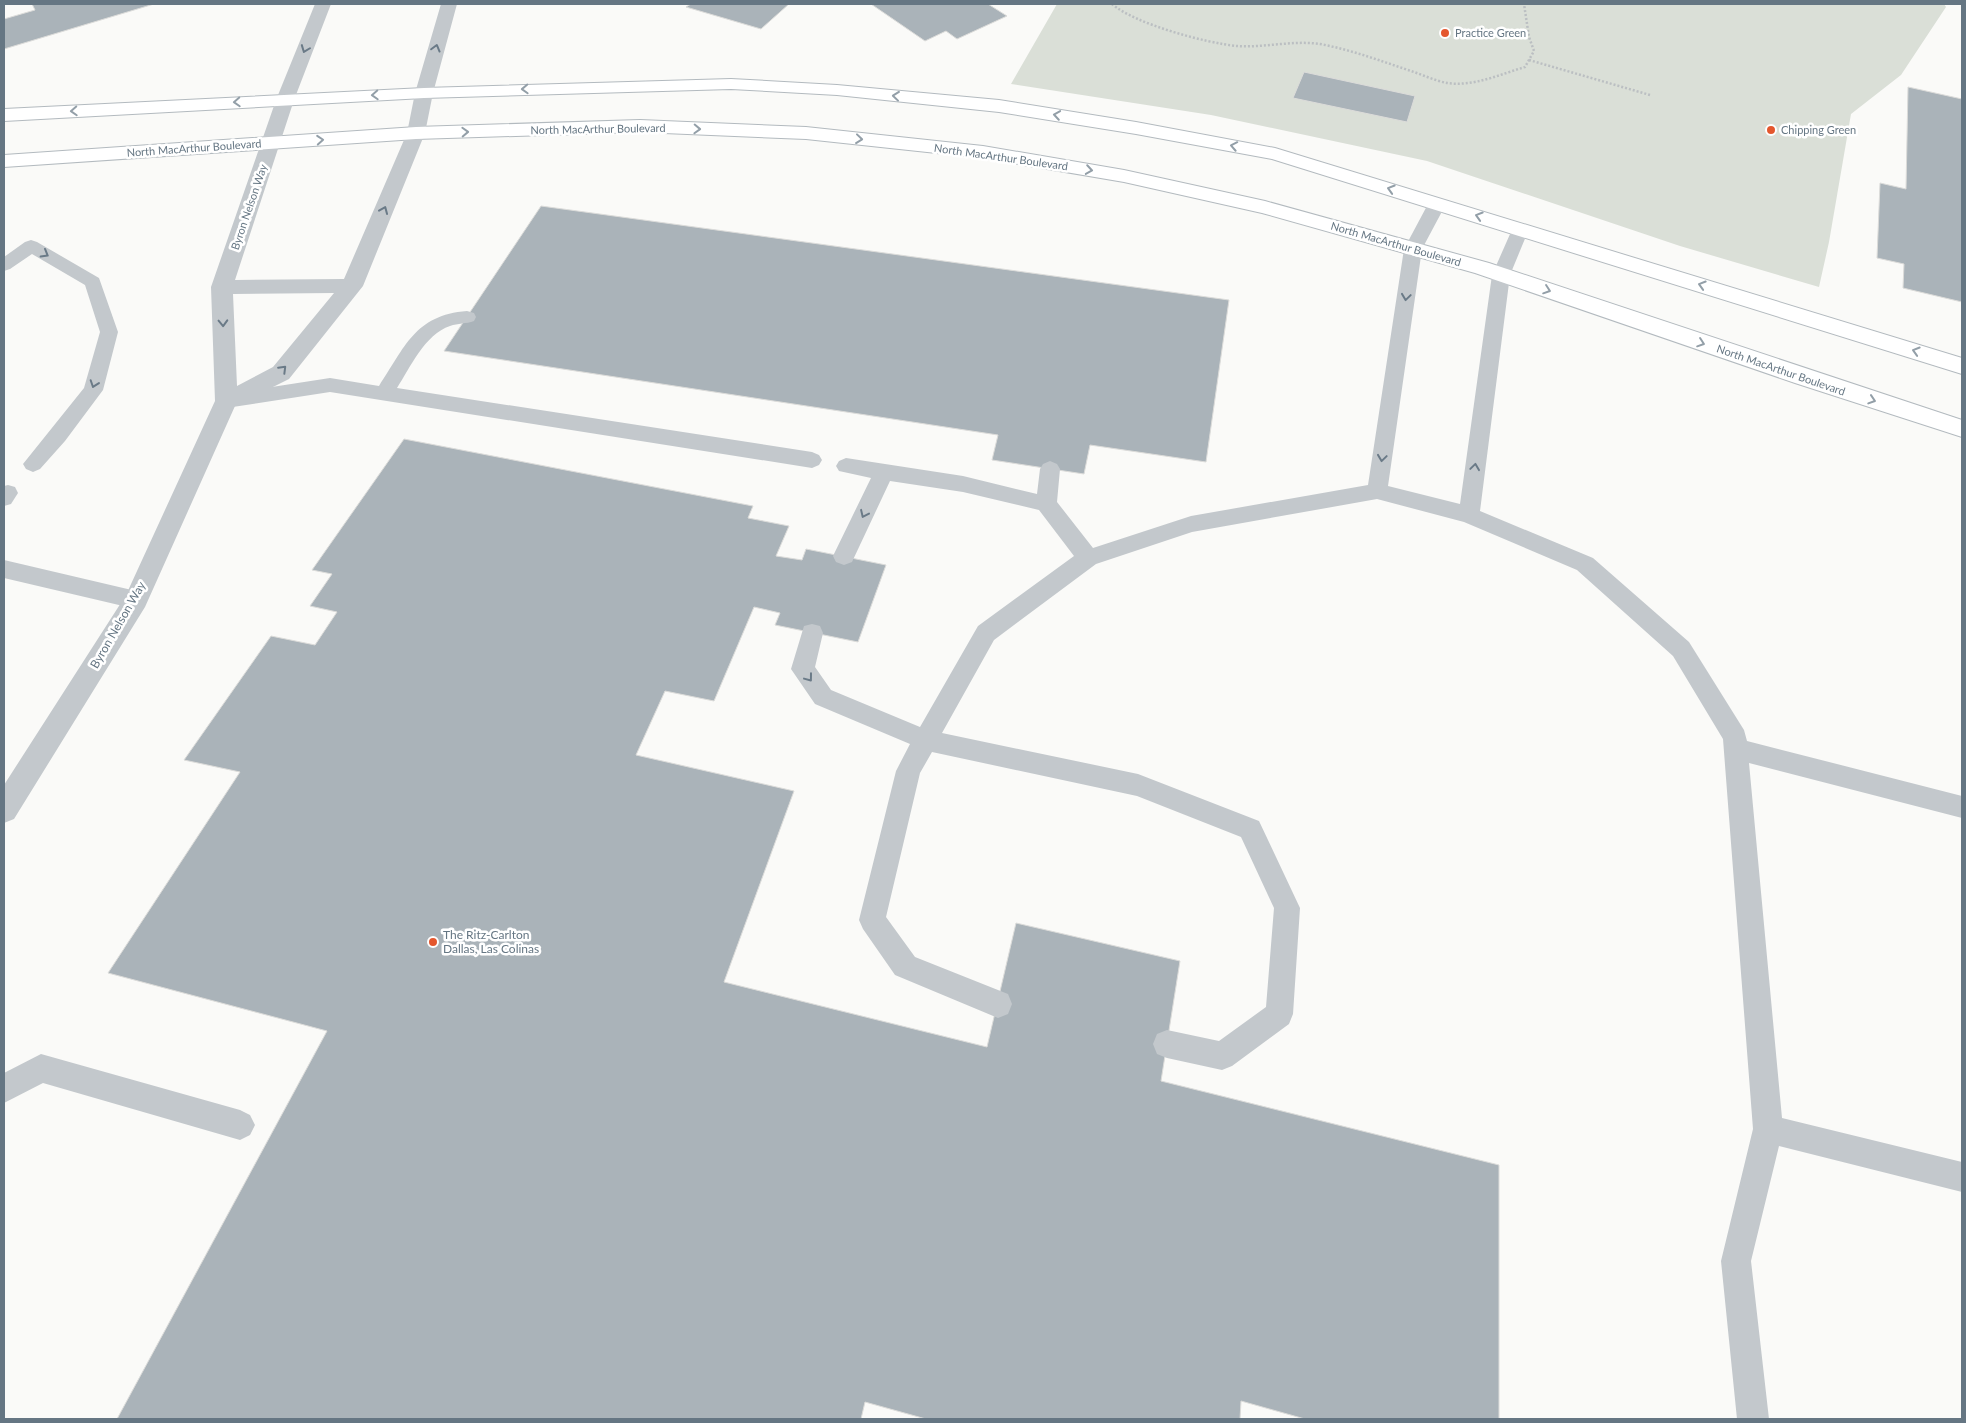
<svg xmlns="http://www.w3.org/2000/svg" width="1966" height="1423" viewBox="0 0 1966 1423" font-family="Lato,sans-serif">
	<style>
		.green { fill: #dadfd7 }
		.building { fill: #aab3b9; stroke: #dcdcda }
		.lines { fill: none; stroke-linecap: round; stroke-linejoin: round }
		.secondary-casing { stroke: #b3babf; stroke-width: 2 }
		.path { stroke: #bbbfc2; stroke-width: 2.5; stroke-dasharray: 2 2; stroke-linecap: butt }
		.lane { fill: #c3c8cc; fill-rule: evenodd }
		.street { fill: #c3c8cc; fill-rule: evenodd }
		.secondary { fill: #fff; fill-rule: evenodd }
		.oneway { stroke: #6a7a87 }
		.oneway2 { stroke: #939fa8 }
		.poi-dot { fill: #e4572e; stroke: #fff; stroke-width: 2 }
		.labels { text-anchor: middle; stroke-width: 5; stroke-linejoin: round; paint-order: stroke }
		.far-poi-label { font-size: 11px; fill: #657683; stroke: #fff; text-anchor: start }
		.far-street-label { font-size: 11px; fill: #657683; stroke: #fff }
		.street-label { font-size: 12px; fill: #657683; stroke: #fff }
		.poi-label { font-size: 12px; fill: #657683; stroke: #fff; text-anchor: start }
	</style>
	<rect width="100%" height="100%" fill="#fafaf8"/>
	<path class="green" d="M1057 4H1944L1946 7 1901 75 1851 114 1829 242 1819 287 1680 246 1427 161 1211 115 1011 84Z"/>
	<g class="building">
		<path d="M32 4H154L4 49V19L35 10Z"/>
		<path d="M691 4H789L761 29 686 7Z"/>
		<path d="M871 4H988L1007 16 957 39 946 31 925 41Z"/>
		<path d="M1304 72 1415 96 1407 122 1293 98Z"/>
		<path d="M1908 87 1962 99V302L1903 288 1904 264 1877 258 1880 183 1906 189Z"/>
		<path d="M541 206 1229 300 1206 462 1090 445 1084 474 992 460 998 435 444 351Z"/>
		<path d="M404 439 753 506 748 518 789 526 776 556 802 560 806 549 886 565 858 642 775 625 780 613 754 607 714 701 665 691 636 755 794 791 724 982 987 1047 1016 923 1180 961 1161 1081 1499 1165V1419H1305L1241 1401 1240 1419H926L865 1402 861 1419H117L327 1031 108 973 240 772 184 760 271 636 315 645 337 612 310 606 332 574 312 570Z"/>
	</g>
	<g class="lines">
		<g class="secondary-casing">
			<g id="secondary">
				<path d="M731 79 837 85 999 100 1136 122 1275 148 1962 358V374L1272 159 1136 134 999 112 837 95 731 89 424 98 4 121V109L424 88Z"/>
				<path d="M640 120 806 127 983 146 1124 170 1265 201 1489 263 1962 420V437L1795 383 1475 273 1262 213 1124 182 983 158 806 139 640 132 416 139 4 167V155L416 127Z"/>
			</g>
		</g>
		<g class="path">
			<path d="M1112 4C1135 24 1206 43 1237 46 1264 48 1293 40 1320 44 1352 50 1381 61 1411 71 1423 75 1436 81 1447 83 1473 87 1501 74 1525 67L1534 51 1529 37 1524 4"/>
			<path d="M1529 60 1650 95"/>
		</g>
		<g class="lane">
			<path d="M1437 199 1443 200 1446 204 1422 249 1388 486 1460 504 1492 275 1514 225 1520 223 1526 225 1529 229 1510 275 1480 511 1593 558 1689 642 1744 730 1747 741 1962 796V818L1749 763 1782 1118 1962 1162V1192L1779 1146 1751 1261 1769 1419H1737L1721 1261 1753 1129 1723 739 1673 656 1577 570 1464 522 1377 499 1192 532 1096 564 994 640 942 733 1138 774 1259 821 1300 908 1293 1014 1289 1024 1232 1066 1222 1070 1167 1058 1157 1054 1153 1044 1157 1034 1167 1030 1219 1041 1266 1007 1274 908 1241 837 1137 796 932 752 920 773 886 917 915 957 1008 994 1012 1004 1008 1014 998 1018 895 975 863 929 859 920 896 771 910 744 815 704 791 669 804 626 812 624 820 626 823 633 815 667 831 690 920 727 978 626 1074 556 1039 510 963 492 890 481 852 562 844 565 836 562 833 556 871 478 839 471 836 466 839 461 846 458 963 476 1037 494 1040 469 1043 464 1050 461 1057 464 1060 469 1057 502 1093 548 1191 516 1368 485 1404 249 1428 204 1431 200Z"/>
			<path d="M31 240 37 242 99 278 118 332 103 390 65 441 40 469 33 472 26 469 23 464 84 388 100 332 85 285 32 254 10 269 4 271V257L25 242Z"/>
			<path d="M467 311 474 313 476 317 474 321C466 324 458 323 450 326 425 334 410 368 397 388L812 452 819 455 822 460 819 465 812 468 330 392 226 408 219 406 216 401 219 396 226 394 330 378 379 386C405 347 415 315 467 311Z"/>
			<path d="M8 485 15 487 18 493 11 504 4 506V486Z"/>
			<path d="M4 560 136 591 144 594 147 600 144 606 136 609 4 578Z"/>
			<path d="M41 1054 240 1110 250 1115 255 1125 250 1135 240 1140 43 1083 4 1103V1073Z"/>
		</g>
		<path class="street" d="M315 4H331L294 100 235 280 344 279 407 133 415 93 441 4H457L433 93 425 133 363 286 289 379 235 406 145 607 14 819 4 823V785L126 595 215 401 211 287 276 100ZM334 293 273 367 237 386 233 294Z"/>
		<use href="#secondary" class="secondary"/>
	</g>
	<defs><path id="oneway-chevron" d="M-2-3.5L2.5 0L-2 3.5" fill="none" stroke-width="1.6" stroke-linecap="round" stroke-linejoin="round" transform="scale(1.25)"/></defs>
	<g class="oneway">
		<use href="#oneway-chevron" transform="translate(436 48) rotate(-75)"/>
		<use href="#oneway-chevron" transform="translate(305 49) rotate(111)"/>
		<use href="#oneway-chevron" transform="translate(384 210) rotate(-67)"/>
		<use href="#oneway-chevron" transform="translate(45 254) rotate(30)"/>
		<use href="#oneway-chevron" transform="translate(1406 297) rotate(98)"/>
		<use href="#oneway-chevron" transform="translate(223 323) rotate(88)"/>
		<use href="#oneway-chevron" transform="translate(283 369) rotate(-45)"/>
		<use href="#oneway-chevron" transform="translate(94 384) rotate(109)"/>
		<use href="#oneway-chevron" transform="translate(1382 458) rotate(98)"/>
		<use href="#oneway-chevron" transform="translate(1475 467) rotate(-82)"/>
		<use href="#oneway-chevron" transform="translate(864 514) rotate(115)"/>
		<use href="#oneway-chevron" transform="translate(809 678) rotate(53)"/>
	</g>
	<g class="oneway2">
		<use href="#oneway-chevron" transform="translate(525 89) rotate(178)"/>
		<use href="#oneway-chevron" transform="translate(375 95) rotate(177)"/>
		<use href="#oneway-chevron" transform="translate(896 96) rotate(-174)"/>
		<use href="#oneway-chevron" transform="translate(237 102) rotate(177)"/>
		<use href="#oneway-chevron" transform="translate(74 111) rotate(177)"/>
		<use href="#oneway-chevron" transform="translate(1057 115) rotate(-171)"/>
		<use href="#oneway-chevron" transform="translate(697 129) rotate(2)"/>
		<use href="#oneway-chevron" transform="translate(465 132) rotate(-2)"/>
		<use href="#oneway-chevron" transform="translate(859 139) rotate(6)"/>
		<use href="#oneway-chevron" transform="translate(320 140) rotate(-4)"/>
		<use href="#oneway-chevron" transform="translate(1234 146) rotate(-169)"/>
		<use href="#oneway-chevron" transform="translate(1089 170) rotate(9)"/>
		<use href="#oneway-chevron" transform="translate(1391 189) rotate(-163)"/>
		<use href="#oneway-chevron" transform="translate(1479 216) rotate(-163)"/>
		<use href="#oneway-chevron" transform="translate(1702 285) rotate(-163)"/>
		<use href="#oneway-chevron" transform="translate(1547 290) rotate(19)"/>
		<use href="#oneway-chevron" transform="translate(1701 343) rotate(19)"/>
		<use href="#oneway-chevron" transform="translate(1916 351) rotate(-163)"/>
		<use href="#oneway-chevron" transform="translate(1872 400) rotate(18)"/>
	</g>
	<g class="poi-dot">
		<circle cx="1445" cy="33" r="5"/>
		<circle cx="1771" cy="130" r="5"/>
		<circle cx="433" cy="942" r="5"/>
	</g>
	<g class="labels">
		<g class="far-poi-label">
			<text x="1455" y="37">Practice Green</text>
			<text x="1781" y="134">Chipping Green</text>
		</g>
		<g class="far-street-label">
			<text transform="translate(598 129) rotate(-1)" y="4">North MacArthur Boulevard</text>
			<text transform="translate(194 148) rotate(-4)" y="4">North MacArthur Boulevard</text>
			<text transform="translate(1001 157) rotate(8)" y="4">North MacArthur Boulevard</text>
			<text transform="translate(249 207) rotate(-71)" y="4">Byron Nelson Way</text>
			<text transform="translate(1396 244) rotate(16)" y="4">North MacArthur Boulevard</text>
			<text transform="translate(1781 370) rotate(19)" y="4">North MacArthur Boulevard</text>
		</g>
		<g class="street-label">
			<text transform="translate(118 625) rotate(-60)" y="4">Byron Nelson Way</text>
		</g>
		<g class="poi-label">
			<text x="443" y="939">The Ritz-Carlton<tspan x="443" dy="14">Dallas, Las Colinas</tspan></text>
		</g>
	</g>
	<rect width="1966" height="1423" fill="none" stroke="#657683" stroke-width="10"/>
</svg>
